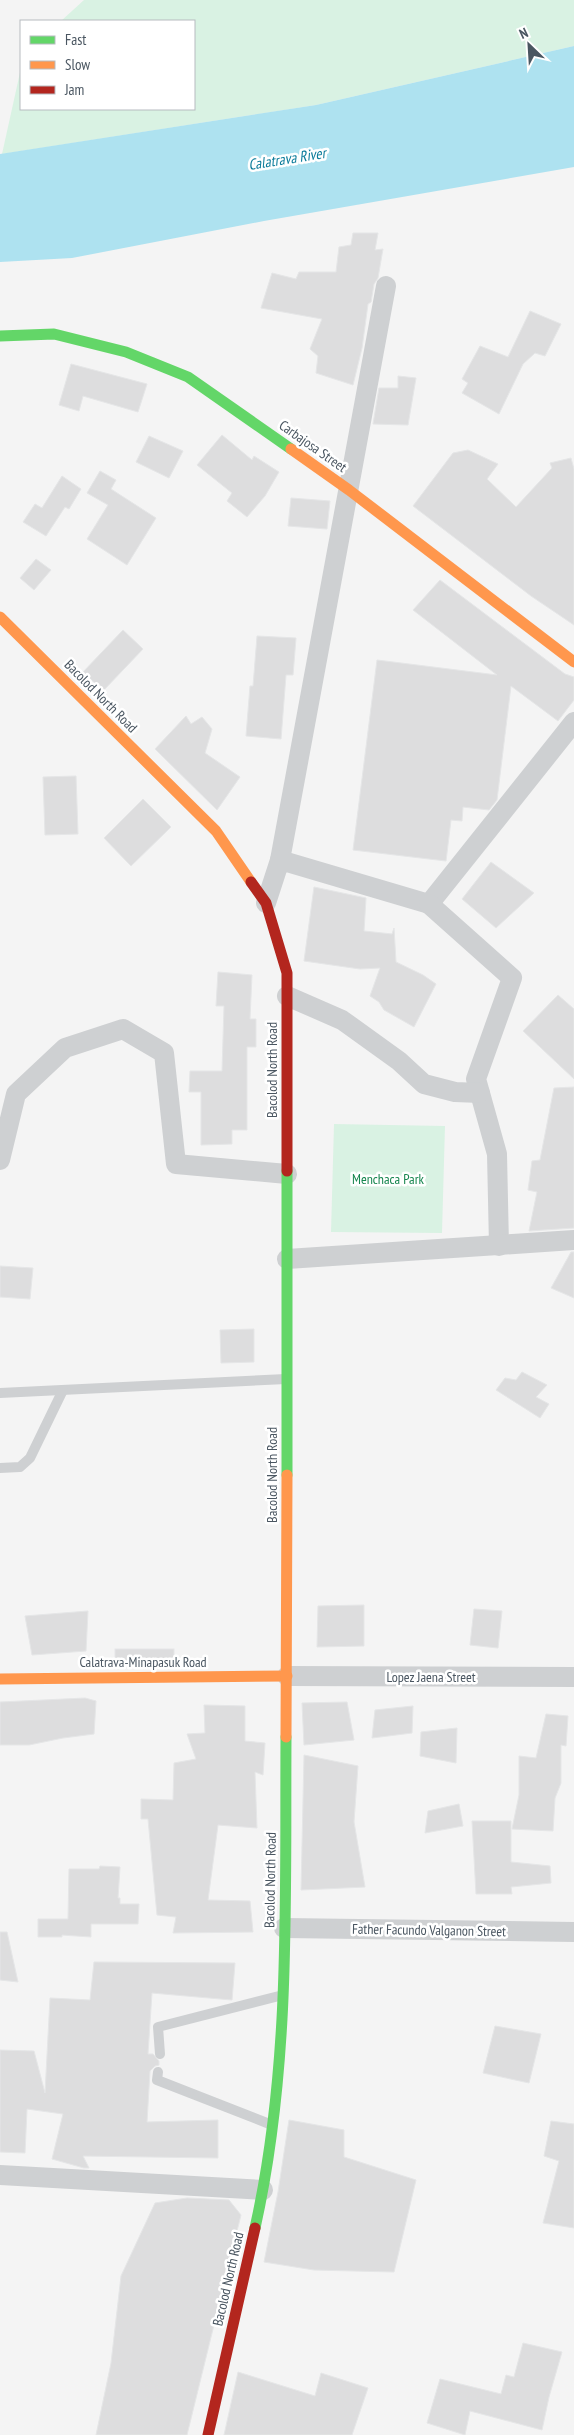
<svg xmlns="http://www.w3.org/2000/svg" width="574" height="2435" viewBox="0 0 574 2435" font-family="'PT Sans Narrow',sans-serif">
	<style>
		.green { fill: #d9f2e3 }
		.water { fill: #aee2f0 }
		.building { fill: #ddddde; stroke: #e5e6e7 }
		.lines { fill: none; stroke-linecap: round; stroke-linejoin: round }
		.lane { stroke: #ced0d2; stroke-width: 10 }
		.street { stroke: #ced0d2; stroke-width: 20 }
		.fast { stroke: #63d668; stroke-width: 11 }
		.slow { stroke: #ff974d; stroke-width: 11 }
		.jam { stroke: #b3261e; stroke-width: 11 }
		.labels { text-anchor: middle; stroke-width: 5; stroke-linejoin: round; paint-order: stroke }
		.street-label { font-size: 14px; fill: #4a5661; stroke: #fff }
		.park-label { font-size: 14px; fill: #17864f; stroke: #fff }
		.water-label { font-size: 15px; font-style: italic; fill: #0c7c9b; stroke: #fff }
	</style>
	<rect width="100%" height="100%" fill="#f4f4f4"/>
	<g class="green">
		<path d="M84 0H574V46L316 105 2 154 21 68V109H194V21H61Z"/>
		<path d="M334 1124 445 1126 442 1233 331 1232Z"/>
	</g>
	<path class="water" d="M574 46V167L264 221 72 258 0 262V154L316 105Z"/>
	<g class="building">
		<path d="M353 233H378L375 250 383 249 378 278 374 284 371 302 368 304 362 348 353 385 316 373 318 356 310 349 322 319 261 308 272 273 296 279 299 272H336L339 247 351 245Z"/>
		<path d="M530 311 561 324 545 356 535 353 523 364 499 414 462 393 468 383 462 379 480 346 508 357Z"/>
		<path d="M71 364 147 384 138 412 83 396 79 411 59 405Z"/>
		<path d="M398 376 416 378 408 425 373 424 379 388H398Z"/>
		<path d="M222 435 252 460 254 456 279 472 265 496 247 517 227 501 232 493 197 465Z"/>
		<path d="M149 436 183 451 169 478 136 462Z"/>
		<path d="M468 450 498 464 487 479 516 507 552 468 550 463 571 458 574 469V625L531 596 413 506 453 453Z"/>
		<path d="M100 471 116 480 111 489 156 518 127 565 87 539 108 505 87 493Z"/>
		<path d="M62 476 81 489 69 509 65 507 46 536 23 522 35 504 42 508Z"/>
		<path d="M291 498 330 501 327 529 288 526Z"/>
		<path d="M36 559 51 570 34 590 20 578Z"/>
		<path d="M440 580 565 674 574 677V700L558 721 511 686 497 800 489 810 463 807 462 821 451 820 446 861 353 850 377 660 497 675 413 610Z"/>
		<path d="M123 630 143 649 103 691 83 672Z"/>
		<path d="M257 636 296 638 293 675H286L281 739 246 736 250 686H253Z"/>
		<path d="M186 716 191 724 202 717 212 729 205 753 240 777 217 810 155 749Z"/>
		<path d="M76 776 78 834 45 835 43 777Z"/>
		<path d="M143 799 171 827 131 866 104 838Z"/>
		<path d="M491 862 534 893 496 928 462 899Z"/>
		<path d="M314 887 366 898 364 931 392 934 394 928 396 962 423 975 436 984 414 1027 384 1010 379 1002 370 996 380 968 360 969 304 961Z"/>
		<path d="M218 972 252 975 250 1019H256V1047H247V1130H232V1144L201 1145V1092H189L190 1071H222L224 1006H216Z"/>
		<path d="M558 995 574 1009V1079L523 1031Z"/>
		<path d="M574 1087V1228L529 1231 537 1192 528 1190 532 1161 540 1160 554 1088Z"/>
		<path d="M571 1252H574V1298L551 1288Z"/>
		<path d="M0 1266 33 1268 30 1299 0 1297Z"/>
		<path d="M254 1329V1362L221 1363 220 1330Z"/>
		<path d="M522 1372 547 1385 536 1397 549 1404 540 1418 496 1390 505 1378 516 1380Z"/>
		<path d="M364 1605V1646L317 1647 318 1606Z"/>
		<path d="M474 1609 502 1611 498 1648 470 1645Z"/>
		<path d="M88 1611 86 1651 32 1655 25 1616Z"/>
		<rect x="115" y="1649" width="59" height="13"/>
		<path d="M85 1698 96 1701 94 1734 63 1738 29 1745H0V1702Z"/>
		<path d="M347 1702 354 1740 304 1745 302 1703Z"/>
		<path d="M204 1705 245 1706V1741L265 1743 263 1775 255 1772 257 1828 218 1825 208 1900 250 1901 253 1932 173 1933 176 1917 157 1915 148 1819H141V1799L173 1800 174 1763 196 1759 187 1734 205 1733Z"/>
		<path d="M413 1706 412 1733 372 1738 375 1710Z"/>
		<path d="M546 1714 568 1716 566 1746 561 1745V1783L555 1798 553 1831 512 1829 519 1795V1756L536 1758Z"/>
		<path d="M457 1728 456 1763 420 1756 421 1732Z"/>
		<path d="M304 1755 358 1766 354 1822 365 1887 301 1890Z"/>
		<path d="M459 1804 463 1826 425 1833 428 1811Z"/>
		<path d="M472 1821H511V1862L550 1866 551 1883 511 1887 512 1894H476Z"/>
		<path d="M100 1866 120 1867 118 1898H120V1904H139L138 1924H91V1937L62 1935V1937H38V1919H68L69 1869H99Z"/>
		<path d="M0 1932H7L18 1982 0 1980Z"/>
		<path d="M94 1962 235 1963 232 2000 152 1993 148 2054H153L159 2061V2065L155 2066 150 2071 147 2122 218 2120V2158L83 2156 89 2168H84L52 2159 63 2114 27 2109 25 2153 0 2152V2050L34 2051 45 2093 50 1998 90 2000Z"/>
		<path d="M495 2026 541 2034 529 2083 483 2073Z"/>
		<path d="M289 2120 344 2130V2157L416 2180 394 2272 314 2270 264 2262 278 2192Z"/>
		<path d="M551 2121 574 2124V2228L543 2223 559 2161 544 2156Z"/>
		<path d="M187 2198 229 2200 241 2215 187 2435H96L111 2363 121 2276 155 2203Z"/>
		<path d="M523 2343 562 2352 549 2397 542 2430 470 2411 465 2435 427 2423 440 2379 501 2394 506 2375 514 2377Z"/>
		<path d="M238 2372 315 2396 321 2373 368 2388 352 2435H224Z"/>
	</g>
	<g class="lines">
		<g class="lane">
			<path d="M0 1393 286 1379"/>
			<path d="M0 1468 20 1467 30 1458 63 1390"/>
			<path d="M160 2054 158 2027 283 1995"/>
			<path d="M158 2072 157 2080 272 2125"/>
		</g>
		<g class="street">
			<path d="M280 860 386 286"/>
			<path d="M266 903 280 860 429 904 574 722"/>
			<path d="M429 904 512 978 476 1079 497 1154 499 1246"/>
			<path d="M287 996 342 1020 399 1061 424 1084 455 1092 480 1093"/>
			<path d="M0 1160 16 1094 65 1048 123 1029 164 1053 176 1164 287 1174"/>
			<path d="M287 1259 574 1240"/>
			<path d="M287 1676 574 1677"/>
			<path d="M284 1928 574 1932"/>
			<path d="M0 2175 263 2190"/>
		</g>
		<g class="fast">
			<path d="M0 336 54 334 126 352 188 377 291 449"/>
			<path d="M287 1171V1475"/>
			<path d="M255 2228C291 2067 285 1901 286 1737"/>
		</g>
		<g class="slow">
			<path d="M291 449 349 490 574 662"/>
			<path d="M0 617 216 831 251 882"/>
			<path d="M0 1679 287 1676"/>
			<path d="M286 1737 287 1475"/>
		</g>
		<g class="jam">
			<path d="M251 882 266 903 287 973V1171"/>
			<path d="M208 2435 255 2228"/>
		</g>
	</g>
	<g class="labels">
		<g class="street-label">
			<text transform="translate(313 446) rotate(35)" y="5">Carbajosa Street</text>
			<text transform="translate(101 696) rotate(45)" y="5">Bacolod North Road</text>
			<text transform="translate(272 1070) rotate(-90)" y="5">Bacolod North Road</text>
			<text transform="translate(272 1475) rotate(-90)" y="5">Bacolod North Road</text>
			<text x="143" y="1667">Calatrava-Minapasuk Road</text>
			<text x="431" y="1682">Lopez Jaena Street</text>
			<text transform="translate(270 1880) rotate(-89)" y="5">Bacolod North Road</text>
			<text transform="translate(429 1930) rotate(1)" y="5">Father Facundo Valganon Street</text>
			<text transform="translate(228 2279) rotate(-77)" y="5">Bacolod North Road</text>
		</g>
		<g class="park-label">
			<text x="388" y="1184">Menchaca Park</text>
		</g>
		<g class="water-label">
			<text transform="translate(287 159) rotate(-9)" y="5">Calatrava River</text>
		</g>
	</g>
	<rect x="20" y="20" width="175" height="90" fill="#ffffff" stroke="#b7bbc0"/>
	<rect x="30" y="36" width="25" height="8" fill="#63d668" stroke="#b7bbc0"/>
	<text x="65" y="45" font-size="15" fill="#4a5661">Fast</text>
	<rect x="30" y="61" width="25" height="8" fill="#ff974d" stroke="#b7bbc0"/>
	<text x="65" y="70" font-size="15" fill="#4a5661">Slow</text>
	<rect x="30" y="86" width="25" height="8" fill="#b3261e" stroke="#b7bbc0"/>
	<text x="65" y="95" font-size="15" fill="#4a5661">Jam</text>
	<g transform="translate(529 45) rotate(335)" stroke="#ffffff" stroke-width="4" paint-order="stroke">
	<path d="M0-4L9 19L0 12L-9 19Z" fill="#4a5661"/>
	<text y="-8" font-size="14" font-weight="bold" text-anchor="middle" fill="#4a5661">N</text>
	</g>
</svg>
